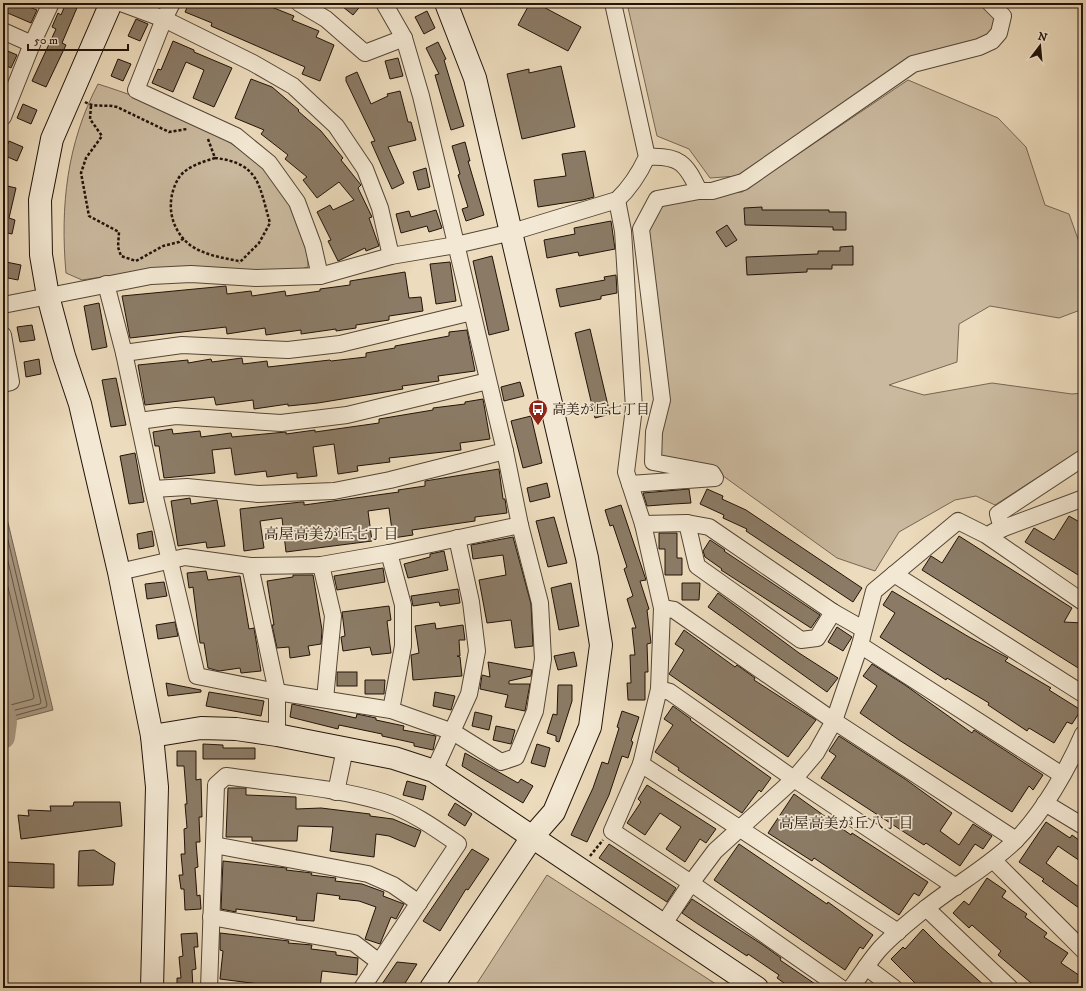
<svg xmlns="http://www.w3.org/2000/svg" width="1086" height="991" viewBox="0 0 1086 991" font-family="'IM FELL DW Pica','Noto Serif JP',serif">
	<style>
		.green { fill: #cab99e; stroke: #766654 }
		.water { fill: #a7977f; stroke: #726250 }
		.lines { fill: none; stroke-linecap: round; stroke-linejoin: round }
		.shore { stroke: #645544; stroke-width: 1 }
		.river { stroke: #a7977f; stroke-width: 24 }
		.building { fill: #8b7b66; stroke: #221309 }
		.street-casing { stroke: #544536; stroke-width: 18 }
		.secondary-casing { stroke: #221309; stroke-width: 24 }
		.path { stroke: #221309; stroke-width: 2.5; stroke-dasharray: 3 2; stroke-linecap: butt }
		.street { stroke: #f3e8d3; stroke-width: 16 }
		.secondary { stroke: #f3e8d3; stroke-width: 22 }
		.labels { text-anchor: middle; stroke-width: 3.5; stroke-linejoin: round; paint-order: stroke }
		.poi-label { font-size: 14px; fill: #221309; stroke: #f3e8d3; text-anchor: start }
		.neighbourhood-label { font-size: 15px; fill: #221309; stroke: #f3e8d3 }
	</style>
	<rect width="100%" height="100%" fill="#ecdbbc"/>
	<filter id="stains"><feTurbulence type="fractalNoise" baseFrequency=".005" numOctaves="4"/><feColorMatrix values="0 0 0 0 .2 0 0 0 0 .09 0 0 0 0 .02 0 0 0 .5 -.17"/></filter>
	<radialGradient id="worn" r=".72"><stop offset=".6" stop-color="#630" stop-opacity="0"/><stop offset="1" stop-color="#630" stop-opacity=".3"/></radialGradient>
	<g class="green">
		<path d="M627 3H982L994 14V26L988 38 911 59 738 176 710 178 689 149 657 136Z"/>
		<path d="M908 80 998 118 1026 147 1045 205 1069 214 1083 253V309L1059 318 990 306 959 324 957 362 889 385 924 395 992 383 1072 394 1083 393V450H1080L995 505 976 496 955 500 899 532 875 571 837 558 719 473 653 455 659 399 641 231 667 195 742 192Z"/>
		<path d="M98 84C152 101 213 126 256 162 261 166 268 170 272 176 292 200 308 236 308 267L287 273 206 267 161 268 82 280 66 273C60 206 67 143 98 84Z"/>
		<path d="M547 875 722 988H474Z"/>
	</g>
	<path class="water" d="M3 502 53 710 3 723Z"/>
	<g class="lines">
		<g class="shore">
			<path d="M3 519 47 705 46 707 3 719"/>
			<path d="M3 540 41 702 40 704 3 713"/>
			<path d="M3 566 34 697 33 699 3 707"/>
		</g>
		<path class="river" d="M3 713 5 722 3 737"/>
	</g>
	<g class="building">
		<path d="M3 3H19L37 10 31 23 3 11Z"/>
		<path d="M66 3H79L62 43 66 45 46 87 32 81 56 29 52 27 58 13 61 15Z"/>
		<path d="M189 3H271L269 6 294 16 292 20 319 31 316 37 334 45 320 81 302 74 305 67 211 26 212 23 185 12Z"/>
		<path d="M338 3H363L353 15Z"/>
		<path d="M530 3H536L581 27 568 51 518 25Z"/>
		<path d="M427 11 435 28 424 34 415 17Z"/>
		<path d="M136 19 148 24 140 41 128 36Z"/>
		<path d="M173 41 194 50V52L232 68 214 107 193 98 204 70 186 62 173 92 152 83 158 69 161 70Z"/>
		<path d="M438 42 446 59 444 60 464 126 451 130 435 75 439 74 426 48Z"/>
		<path d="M3 49 17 55 11 68 3 64Z"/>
		<path d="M398 58 403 76 390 79 385 61Z"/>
		<path d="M118 59 131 64 123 81 111 76Z"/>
		<path d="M561 66 575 127 522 139 507 74 529 69V73Z"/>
		<path d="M357 72 371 104 388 96 387 94 400 91 408 122H411L416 140 388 147 404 183 392 189 371 142 375 141 346 81V77Z"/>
		<path d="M251 79 272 87 299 110 298 111 321 131 343 158 341 160 361 185 358 188 372 217 369 218 379 246 366 251 365 248 338 261 328 241 331 240 317 212 330 205 333 210 354 200 339 182 317 198 303 180 307 177 285 159 288 155 261 134 264 130 235 118Z"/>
		<path d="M23 104 37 110 31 124 17 118Z"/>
		<path d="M9 141 23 147 17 161 3 155Z"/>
		<path d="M465 142 470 161H468L484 215 466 221 462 209 468 207 458 175 460 174 452 146Z"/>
		<path d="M585 151 594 197 583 200 538 207 534 180 566 176 562 154Z"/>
		<path d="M426 168 430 187 418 190 413 172Z"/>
		<path d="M3 185 16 188 9 218 15 220 12 234 3 232Z"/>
		<path d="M762 207V210H829V212H846V230H833V227L745 225 744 208Z"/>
		<path d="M436 210 442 228 429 232 427 226 401 233 396 214 409 211 411 217Z"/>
		<path d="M611 221 615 249 579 256 578 252 547 258 544 240 575 234 574 228Z"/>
		<path d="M727 225 737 240 726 247 716 232Z"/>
		<path d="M853 246V265H832V269H807V272L747 275 746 257 818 254V251H840V247Z"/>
		<path d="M492 256 509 330 489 335 473 261Z"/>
		<path d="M6 262 21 265 18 280 3 277Z"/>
		<path d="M450 262 456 301 436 304 430 264Z"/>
		<path d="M405 272 409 298 421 297 423 311 389 316V320L356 325V328L336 331V329L301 334V330L266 335 265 328 227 334 226 327 130 338 122 296 226 286 227 294 251 291 252 296 285 291 286 296 320 291V289L350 285V281Z"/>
		<path d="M616 275 617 293 601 296V299L560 307 556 289 605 280 604 277Z"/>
		<path d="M99 303 107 347 92 350 84 306Z"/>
		<path d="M32 325 35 340 20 342 17 327Z"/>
		<path d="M590 329 610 414 595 418 575 333Z"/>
		<path d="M467 330 475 371 438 376 439 381 402 386 403 389 318 403 288 406V404L254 409 253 400 216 405 214 397 145 405 138 365 188 360V363L211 359 212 362 242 358 243 364 267 361 268 367 330 360 331 361 366 357V353L395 348V346L449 336V332Z"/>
		<path d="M39 359 41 374 26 377 24 362Z"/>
		<path d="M116 378 126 425 111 427 102 380Z"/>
		<path d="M520 382 524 396 504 401 501 387Z"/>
		<path d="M483 399 490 439 460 443 461 450 389 458 390 462 357 466 358 471 338 474 334 444 313 447 317 476 297 478V473L267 477 266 471 235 475 231 448 212 450 215 473 164 478 159 446H155L153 432 172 429 173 434 200 431 201 437 231 433 232 437 286 432V434L315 430V432L379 423V419L433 410V408L465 404V402Z"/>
		<path d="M531 416 542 463 523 468 511 421Z"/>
		<path d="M135 453 144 502 129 504 120 456Z"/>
		<path d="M499 469 503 499H505L507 513 475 517V521L412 530 413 535 393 538 389 508 368 511 372 541 286 552 282 518 260 521 264 548 244 551 240 509 301 502H304V505L399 492 398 490 425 486V481Z"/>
		<path d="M547 483 550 497 530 502 527 488Z"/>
		<path d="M689 489 691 503 673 504 647 506 643 493Z"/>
		<path d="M707 489 723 496 722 499 746 510 862 588 853 602 746 531 747 529 723 518 724 515 700 504Z"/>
		<path d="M190 498 191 504 217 500 225 546 207 548 206 542 178 546 171 501Z"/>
		<path d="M621 505 646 580 640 581 649 609 647 610 651 643 647 644 648 672H645V700H628L627 683H631L630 655H635L632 628H636L627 599 633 596 624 569 627 567 613 525 610 526 605 510Z"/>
		<path d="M1069 516 1083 524V578L1025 542 1034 528 1054 540Z"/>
		<path d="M554 517 567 563 548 567 536 521Z"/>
		<path d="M152 531 154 546 139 549 137 534Z"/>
		<path d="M659 533H677V558H682V575H665V549H659Z"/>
		<path d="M959 536 1072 608 1064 622 1083 623V671L922 570 931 556 942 563Z"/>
		<path d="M513 537 531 604 533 646 515 648 511 620 487 623 479 580 506 575 503 555 473 559 471 545Z"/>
		<path d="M710 540 725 550 724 551 820 615 811 628 721 570 722 569 705 557 703 551Z"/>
		<path d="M444 551 448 570 408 578 404 564 430 557V554Z"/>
		<path d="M383 568 385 582 337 590 334 576Z"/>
		<path d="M206 571 208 580 240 576 249 629 254 628 261 671 241 673 240 668 219 671 208 668 204 643H200L193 587 189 588 187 573Z"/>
		<path d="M293 575H313L322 630 321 644 308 646 310 655 290 658 289 647 277 648 272 625H274L267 581 293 577Z"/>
		<path d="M164 582 167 596 147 599 145 584Z"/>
		<path d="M571 583 579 626 559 630 551 588Z"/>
		<path d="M682 583H700L699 600H682Z"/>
		<path d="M458 589 460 603 440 606 439 602 413 606 411 596Z"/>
		<path d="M892 591 969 637 1008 658 1005 661 1051 688 1049 690 1081 710 1072 724 1067 722 1054 743 1029 728 1027 731 988 705 989 703 947 678 946 680 880 637 895 613 883 605Z"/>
		<path d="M718 593 799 653 838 678 827 692 708 607Z"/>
		<path d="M389 606 391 620 387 621 391 653 372 655 370 647 343 651 341 637 345 636 342 612Z"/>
		<path d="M175 622 178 636 158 639 156 625Z"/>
		<path d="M435 623 436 629 463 625 465 640H459L460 656H457L460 657 462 676 413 680 411 655 419 653 415 626Z"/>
		<path d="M837 627 852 637 843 651 828 642Z"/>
		<path d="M684 630 735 667 737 665 755 678 754 680 816 720 788 757 669 674 684 650 675 644Z"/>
		<path d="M574 652 577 666 558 670 554 656Z"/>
		<path d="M488 662 532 670 531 676 509 681V684H530L525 711 505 707 508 695 480 689 482 675 490 677Z"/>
		<path d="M872 664 905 685 972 733 974 730 1043 775 1033 790 1029 786 1012 812 899 740 860 713 877 686 863 676Z"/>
		<rect x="337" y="672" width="20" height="14"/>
		<path d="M365 680H385L384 694H365Z"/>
		<path d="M166 683 201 690V692L168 696Z"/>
		<path d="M558 685H572V701L559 742 556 741V736L547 733 553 714 557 715Z"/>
		<path d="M209 692 264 701 261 716 206 706Z"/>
		<path d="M435 692 455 696 451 710 433 706Z"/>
		<path d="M292 704 356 718 357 714 376 718V720L404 726 403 730 436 736 433 750 414 746V743L382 736V734L339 725 338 729 290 717Z"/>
		<path d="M673 706 691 719 690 720 771 778 761 792 759 790 742 813 678 770 679 768 655 752 673 725 664 719Z"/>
		<path d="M622 711 639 717 631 741 633 742 628 758 622 756 609 795 587 842 571 835 593 788 602 762 608 764 619 728 617 727Z"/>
		<path d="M475 712 492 716 489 730 472 726Z"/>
		<path d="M496 726 515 730 511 744 493 740Z"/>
		<path d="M839 736 905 779 952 813 940 831 959 845 973 824 992 836 983 849 975 844 960 866 926 843 924 845 821 778 836 756 829 751Z"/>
		<path d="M203 744 223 745V748H255V759H203Z"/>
		<path d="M537 744 550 748 545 767 531 763Z"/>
		<path d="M177 751H196V780L201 779 202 817H199L200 842H196L198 867 195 868 197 896 200 895 201 909 185 910 184 889H181L179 875H183L181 854H185L184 829 187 828 185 804H187L184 766H177Z"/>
		<path d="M465 753 518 783 521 779 533 786 523 803 462 766Z"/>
		<path d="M407 781 426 786 423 800 403 795Z"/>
		<path d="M647 785 716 829 706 843 700 839 685 862 666 849 681 827 660 813 645 835 627 823 641 802 638 799Z"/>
		<path d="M228 788H246V795L296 797V809L321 808 370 814V816L393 819 421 831 415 847 389 836 376 834 374 857 330 851 333 827 298 826 297 841H252V837H226Z"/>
		<path d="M794 794 851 835 852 833 928 882 919 896 914 893 899 915 814 858 812 861 768 833Z"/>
		<path d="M74 802H120L122 826 21 839 18 815 29 816 28 810 51 811 50 806H73Z"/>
		<path d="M455 803 472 814 465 826 448 815Z"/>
		<path d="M1046 822 1070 838 1072 835 1083 843V863L1058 846 1046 863 1083 890V911L1042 881 1044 879 1019 862Z"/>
		<path d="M609 844 676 888 667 902 599 858Z"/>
		<path d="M739 844 827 904 828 902 873 935 863 949 860 947 845 970 714 880Z"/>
		<path d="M472 849 489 859 468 890 466 889 440 931 423 921Z"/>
		<path d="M94 850 115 863 113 885 78 886 79 851Z"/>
		<path d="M223 861 277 867 287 868 286 870 312 873 311 875 336 878 335 881 362 884 384 892 383 896 404 904 396 919 391 917 380 944 365 939 376 907 359 901 339 899 340 896 317 893 314 921 296 920 297 917 270 913 236 909V912L221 909Z"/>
		<path d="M5 862 54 864V888L4 886Z"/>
		<path d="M987 878 1006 891 1002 897 1027 914 1025 917 1047 933 1044 937 1068 953 1061 963 1083 978V988H1037L998 955 1001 951 972 925 969 928 953 913 964 901 969 905Z"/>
		<path d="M692 899 763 945 781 958 780 960 821 988H791L777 978 779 975 748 954 747 956 698 924 682 913Z"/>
		<path d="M923 929 939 945 987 988H920L891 959 903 947 905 949Z"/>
		<path d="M197 933 198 947H194L196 969 192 970 193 988H177V978H181L179 957 183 956 181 934Z"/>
		<path d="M220 933 289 941 288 943 312 945 311 949 336 952V955L358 958 357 975 322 971 320 988H290L220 979 223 951 220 950Z"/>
		<path d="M397 962 417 964 402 988H389L382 984Z"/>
	</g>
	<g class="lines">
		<g class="street-casing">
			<g id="street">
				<path d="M121 3 164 19 253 63 293 86 336 126 365 169 380 208 391 256"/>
				<path d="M172 3 164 19 136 90 236 136 269 163 297 202 313 245 320 276"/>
				<path d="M299 3 326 19 365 53 404 38"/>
				<path d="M3 31 32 44"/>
				<path d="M3 117 32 44 51 3"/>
				<path d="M647 157C679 155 686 163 699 191H712L743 182 913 64 979 47 992 41 999 33 1003 16 990 3"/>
				<path d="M617 200 623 231 634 408 626 472 643 524 662 608 659 689 641 764 612 831 691 883 841 988"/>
				<path d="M106 284 124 353 153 489 197 676 277 692 391 710 453 732 501 762 516 757 535 711 543 659 540 603 520 525 505 451 421 96 404 38 384 3"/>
				<path d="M3 305 151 276 191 274 256 278 320 276 391 256 456 245 512 232 617 200C631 187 639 174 647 157L613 3"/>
				<path d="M3 335 11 382 3 384"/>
				<path d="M124 353 182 345 288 350 340 344 472 312"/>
				<path d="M139 421 176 416 281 423 347 415 488 381"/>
				<path d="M630 484 715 478 712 473 653 462 654 432 662 400 641 229 657 199 699 191"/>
				<path d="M153 489 187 487 258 494 334 491 390 480 505 451"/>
				<path d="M687 523 697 566 801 640 817 638 833 612"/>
				<path d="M643 524 687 523 709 527 833 612 863 629"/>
				<path d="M1002 529 998 514 1083 458"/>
				<path d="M993 532 1081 499 1083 500"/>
				<path d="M389 553 403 605V646L391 710"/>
				<path d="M321 565 333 616 325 699"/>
				<path d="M250 566 277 692V735"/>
				<path d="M119 572 185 557 250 566 321 565 389 553 520 525"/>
				<path d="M894 574 1083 694"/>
				<path d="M662 608 674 610 834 721 1016 840"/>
				<path d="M860 645 1062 775"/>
				<path d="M659 689 670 692 794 779 956 887"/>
				<path d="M641 764 898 932"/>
				<path d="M434 771 469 694 477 651 471 602 457 538"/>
				<path d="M336 792 345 749"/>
				<path d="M1045 803 1083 826"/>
				<path d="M214 845 368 874 393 885 419 903"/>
				<path d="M993 860 1083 950"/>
				<path d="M926 908 1010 988"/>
				<path d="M211 917 354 943 379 962"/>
				<path d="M663 925 691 883 715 851 794 779 816 753 834 721 860 645 874 591 958 521 986 535 1083 602"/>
				<path d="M866 967 894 988"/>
				<path d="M209 988 216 785 226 776C277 784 334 787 383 802 411 811 435 828 458 844L362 988"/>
				<path d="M851 988C860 976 868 963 878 951 891 936 909 922 925 909 955 885 988 867 1015 841 1042 814 1068 769 1083 734"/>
			</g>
		</g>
		<g class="secondary-casing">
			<g id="secondary">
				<path d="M111 3 52 139 40 200 41 255 48 296 64 356 80 404 119 572 152 736 157 787 152 988"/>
				<path d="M152 736 201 728 236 729 277 735 394 758 434 771 757 988"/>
				<path d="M431 988 533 836 554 812 590 727 601 645 587 558 475 78 446 3"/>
			</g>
		</g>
		<g class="path">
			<path d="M85 102C94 108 106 104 117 107L169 132 187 129"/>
			<path d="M91 106 90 119 102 136 86 158 81 173 89 216 119 232 118 247 121 256 136 261 163 246 179 242 184 238"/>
			<path d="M208 139 215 158C260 163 259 186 270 223L259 243 239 263"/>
			<path d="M215 158C202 162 185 167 178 179 165 202 170 229 190 245 204 255 223 258 239 261"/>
			<path d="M590 856 603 840"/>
		</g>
		<use href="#street" class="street"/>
		<use href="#secondary" class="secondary"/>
	</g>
	<defs>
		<g id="bus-pin" transform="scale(1)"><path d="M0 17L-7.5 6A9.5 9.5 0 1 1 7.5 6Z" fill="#8f2418" stroke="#f3e8d3"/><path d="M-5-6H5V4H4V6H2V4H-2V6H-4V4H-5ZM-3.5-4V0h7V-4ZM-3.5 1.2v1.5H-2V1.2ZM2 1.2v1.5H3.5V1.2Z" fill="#fff"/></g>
	</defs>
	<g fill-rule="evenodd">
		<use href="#bus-pin" x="538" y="409"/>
	</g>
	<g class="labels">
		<g class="poi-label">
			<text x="552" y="414">高美が丘七丁目</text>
		</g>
		<g class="neighbourhood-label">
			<text x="331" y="539">高屋高美が丘七丁目</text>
			<text x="846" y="828">高屋高美が丘八丁目</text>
		</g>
	</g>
	<rect width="1086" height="991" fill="none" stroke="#ecdbbc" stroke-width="16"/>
	<rect x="4" y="4" width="1078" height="983" fill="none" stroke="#221309" stroke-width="2"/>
	<rect x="8" y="8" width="1070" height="975" fill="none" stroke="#221309"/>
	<g transform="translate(1040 46) rotate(16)" stroke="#f3e8d3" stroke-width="3" paint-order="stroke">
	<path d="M0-3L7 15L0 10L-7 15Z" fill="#221309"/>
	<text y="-6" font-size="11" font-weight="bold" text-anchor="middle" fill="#221309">N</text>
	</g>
	<path d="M28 44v6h100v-6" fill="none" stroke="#221309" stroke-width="2"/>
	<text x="34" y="44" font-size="12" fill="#221309" stroke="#f3e8d3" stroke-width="3" paint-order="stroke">50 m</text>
	<rect width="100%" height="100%" filter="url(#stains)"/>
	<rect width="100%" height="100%" fill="url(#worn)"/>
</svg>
